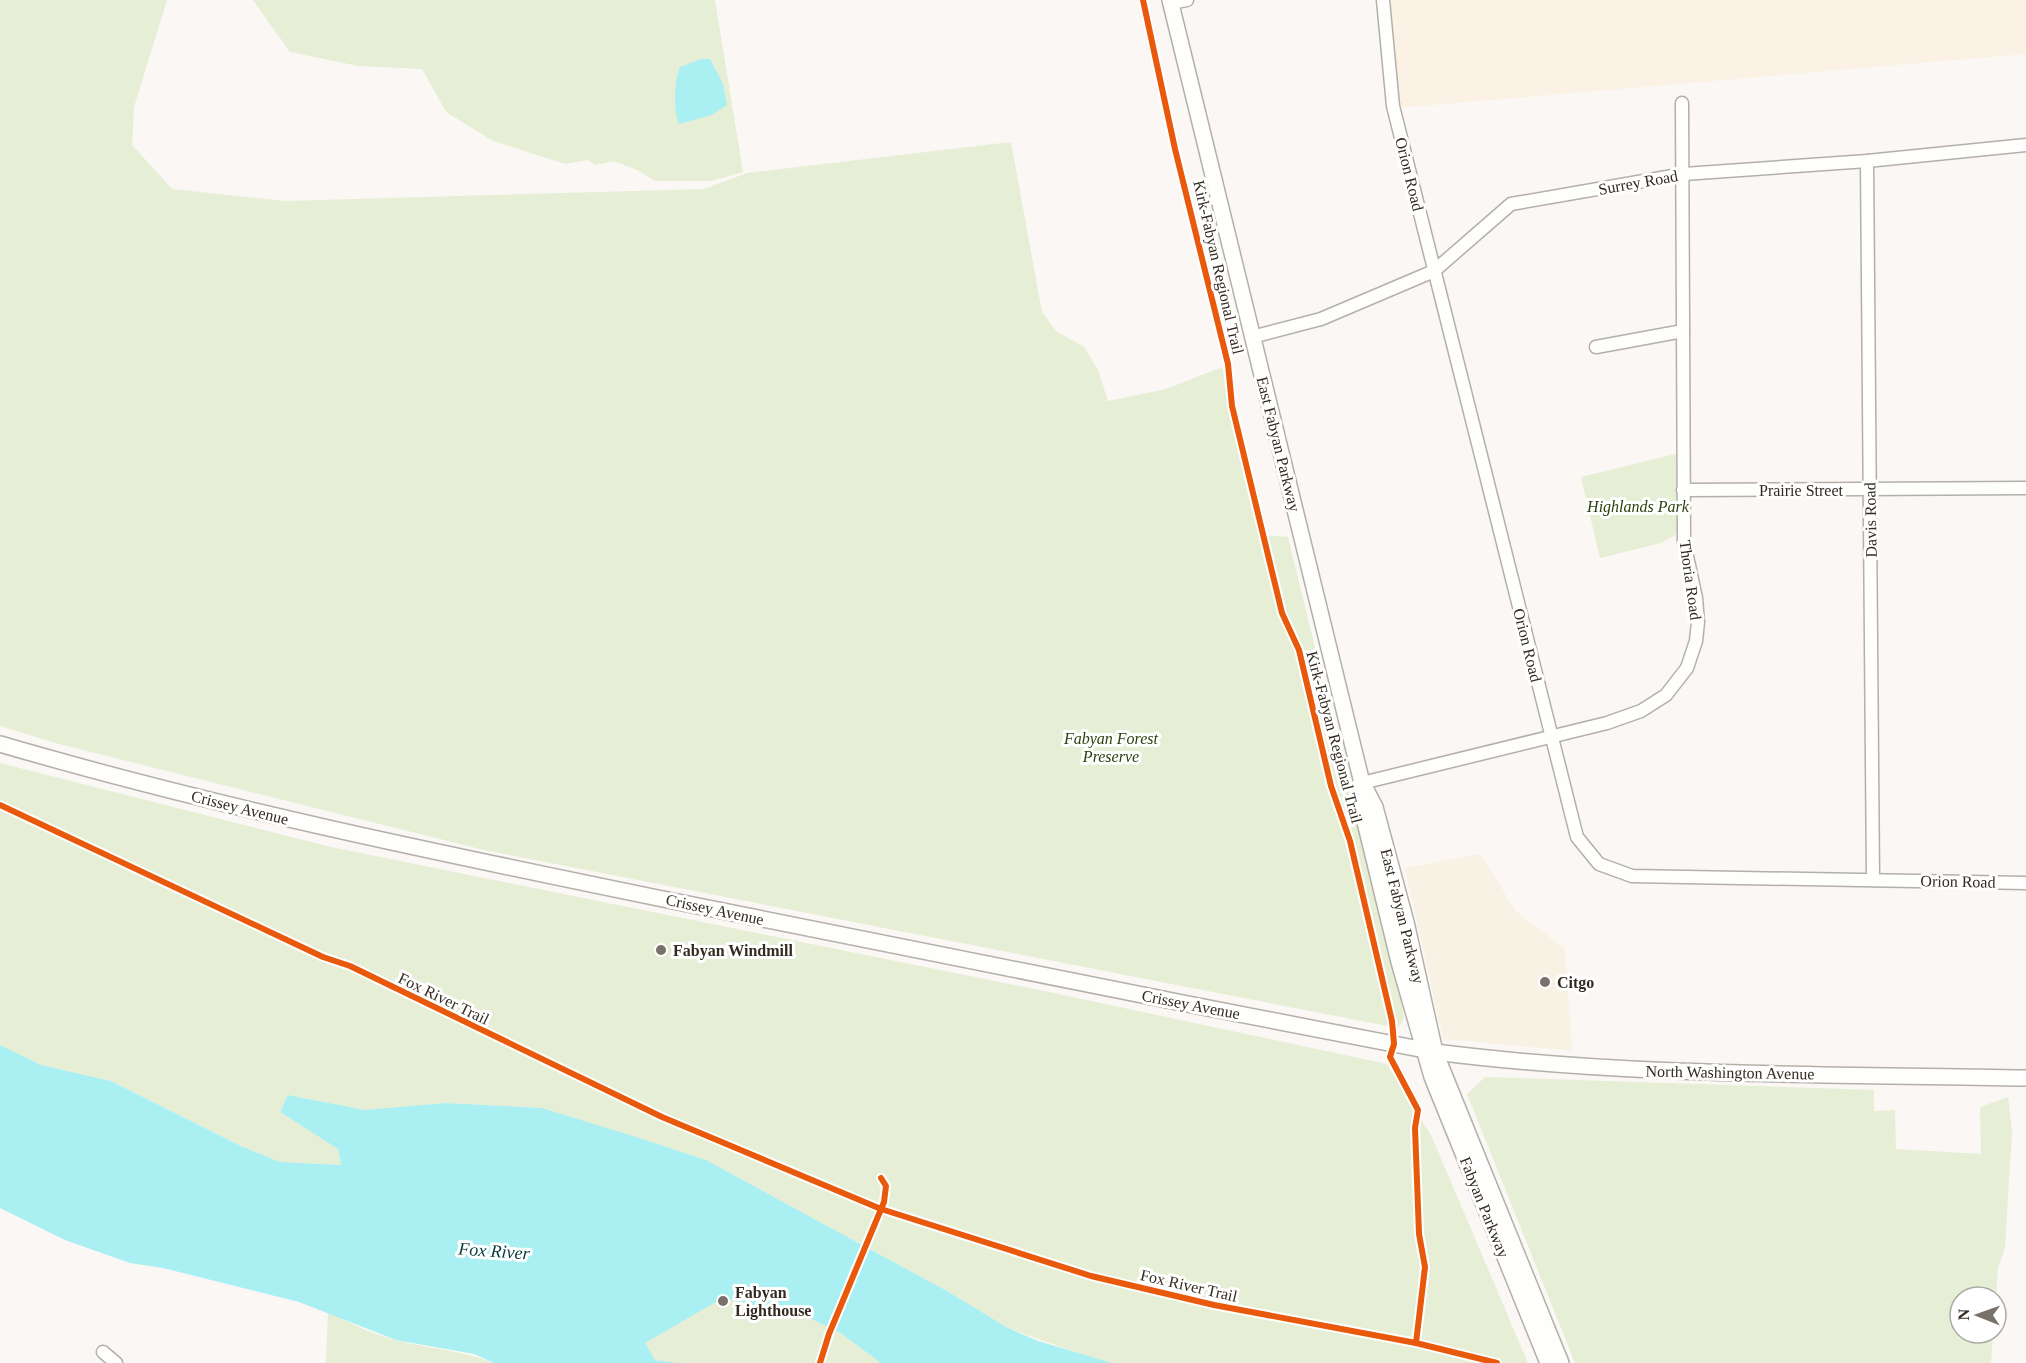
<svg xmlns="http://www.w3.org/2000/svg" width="2026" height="1363" viewBox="0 0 2026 1363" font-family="Georgia,serif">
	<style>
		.commercial { fill: #f8f2e5 }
		.built { fill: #fbf2e5 }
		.green { fill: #e6efd6 }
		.water { fill: #aaeff2 }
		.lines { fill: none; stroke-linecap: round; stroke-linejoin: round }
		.minor-casing { stroke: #b4afa9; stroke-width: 15 }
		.major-casing { stroke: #b4afa9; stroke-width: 18 }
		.minor { stroke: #fefefd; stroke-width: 12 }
		.major { stroke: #fefefd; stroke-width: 15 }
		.cycleway-casing { stroke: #fff; stroke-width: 10 }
		.cycleway { stroke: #e8590c; stroke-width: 6 }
		.poi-dot { fill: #79726b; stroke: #fff; stroke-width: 2 }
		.labels { text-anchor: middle; stroke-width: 6; stroke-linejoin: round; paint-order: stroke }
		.street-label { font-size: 16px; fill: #332b21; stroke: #fff }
		.park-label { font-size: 16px; font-style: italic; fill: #2e3f0e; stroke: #fff }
		.poi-label { font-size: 16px; font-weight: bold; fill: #332b21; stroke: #fff; text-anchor: start }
		.water-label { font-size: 18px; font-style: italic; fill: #05383a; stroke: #fff }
	</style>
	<rect width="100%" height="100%" fill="#faf7f4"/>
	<path class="commercial" d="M1480 854 1516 911 1565 949 1572 1051 1443 1039 1405 868Z"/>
	<path class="built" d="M1388 0H2026V54L1398 108Z"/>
	<g class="green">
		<path d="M0 0H167L134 107 132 145 172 189 285 201 704 189 747 173 1011 142 1042 312 1056 331 1084 347 1098 370 1108 401 1166 389 1222 367 1263 535 1288 537 1402 1004 1404 1018 1398 1028 1382 1025 484 850 59 744 0 726Z"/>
		<path d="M253 0H715L743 172 711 181H655L637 170 614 161 595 165 588 160 565 164 493 141 446 112 422 69 358 66 290 52Z"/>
		<path d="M1679 453V533L1661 543 1600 558 1581 477Z"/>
		<path d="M0 763 331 847 1049 992 1387 1064 1431 1135 1528 1363H1112L1097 1360 1008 1328 947 1291 706 1160 542 1108 445 1103 365 1110 289 1095 280 1112 338 1149 341 1165 280 1162 241 1146 111 1081 41 1065 0 1045Z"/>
		<path d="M1485 1077 1874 1090V1111L1895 1110 1896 1149 1981 1154 1980 1107 2008 1097 2012 1131 2005 1248 1998 1267 1996 1297H1960V1333H1993L1991 1363H1575L1467 1094Z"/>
		<path d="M723 1298 809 1318 839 1332 881 1363H677L655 1360 644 1343Z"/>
		<path d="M328 1312C350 1323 372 1334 396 1340 429 1349 462 1350 494 1363H326Z"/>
	</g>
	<g class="water">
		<path d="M701 59H710L723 84 727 105 712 115 679 124C673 110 674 82 680 67Z"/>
		<path d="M0 1045 41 1065 111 1081 241 1146 280 1162 341 1165 338 1149 280 1112 288 1095 365 1110 445 1103 542 1108 636 1137 706 1160 947 1291 1008 1328 1038 1341 1112 1363H881L839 1332 809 1318 723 1298 645 1343 655 1360 677 1363H494L474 1354 396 1340 299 1302 163 1268 130 1263 65 1240 0 1208Z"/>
	</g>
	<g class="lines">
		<g class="minor-casing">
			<g id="minor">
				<path d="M1383 0 1393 106 1577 837 1599 864 1632 876 2026 883"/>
				<path d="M1171 3 1187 0"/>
				<path d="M1867 161 1873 880"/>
				<path d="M1252 337 1321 319 1434 271 1511 204 1684 174 1867 161 2026 145"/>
				<path d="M1596 347 1683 331"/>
				<path d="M1683 490 2026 488"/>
				<path d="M1362 783 1607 723 1641 711 1666 695 1687 668 1696 641 1698 622 1696 598 1684 542 1682 103"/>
				<path d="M103 1352 116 1363"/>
			</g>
		</g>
		<g class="major-casing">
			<g id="major">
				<path d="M1170 0 1362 783 1364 818 1399 962 1432 1077 1548 1363"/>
				<path d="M0 744C215 807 434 852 653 897 913 950 1174 1002 1435 1052 1631 1077 1829 1074 2026 1078"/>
				<path d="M1365 788 1375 807 1406 922 1435 1052 1561 1363"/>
			</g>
		</g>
		<use href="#minor" class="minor"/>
		<use href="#major" class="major"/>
		<g class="cycleway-casing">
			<g id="cycleway">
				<path d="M1143 0 1175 149 1228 364 1232 406 1282 613 1299 650 1331 786 1350 841 1392 1021 1394 1044 1390 1057 1418 1110 1415 1128 1419 1234 1425 1267 1416 1343"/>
				<path d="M0 805 323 957 350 966 662 1117 881 1209 1091 1276 1214 1305 1416 1343 1497 1363"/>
				<path d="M820 1363 829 1334 884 1202 886 1186 881 1178"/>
			</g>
		</g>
		<use href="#cycleway" class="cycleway"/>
	</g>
	<g class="poi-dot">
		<circle cx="661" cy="950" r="6"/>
		<circle cx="1545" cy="982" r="6"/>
		<circle cx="723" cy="1301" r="6"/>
	</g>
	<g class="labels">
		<g class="street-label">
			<text transform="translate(1410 174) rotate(76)" y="6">Orion Road</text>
			<text transform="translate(1638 182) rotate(-10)" y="6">Surrey Road</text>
			<text transform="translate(1219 267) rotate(77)" y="6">Kirk-Fabyan Regional Trail</text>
			<text transform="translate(1279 444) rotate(76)" y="6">East Fabyan Parkway</text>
			<text x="1801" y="496">Prairie Street</text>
			<text transform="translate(1870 520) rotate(-91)" y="6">Davis Road</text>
			<text transform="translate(1691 580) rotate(82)" y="6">Thoria Road</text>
			<text transform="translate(1528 645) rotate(76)" y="6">Orion Road</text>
			<text transform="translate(1335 737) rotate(75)" y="6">Kirk-Fabyan Regional Trail</text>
			<text transform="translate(240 807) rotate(14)" y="6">Crissey Avenue</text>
			<text transform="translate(1958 881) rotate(1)" y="6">Orion Road</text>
			<text transform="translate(715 909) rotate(12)" y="6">Crissey Avenue</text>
			<text transform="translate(1403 916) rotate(76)" y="6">East Fabyan Parkway</text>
			<text transform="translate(444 998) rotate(26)" y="6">Fox River Trail</text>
			<text transform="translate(1191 1004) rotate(11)" y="6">Crissey Avenue</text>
			<text transform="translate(1730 1072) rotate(1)" y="6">North Washington Avenue</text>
			<text transform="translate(1485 1207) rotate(68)" y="6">Fabyan Parkway</text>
			<text transform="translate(1189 1285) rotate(13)" y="6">Fox River Trail</text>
		</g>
		<g class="park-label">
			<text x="1638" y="512">Highlands Park</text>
			<text x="1111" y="744">Fabyan Forest<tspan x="1111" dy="18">Preserve</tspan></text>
		</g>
		<g class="poi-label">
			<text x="673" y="956">Fabyan Windmill</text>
			<text x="1557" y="988">Citgo</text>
			<text x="735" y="1298">Fabyan<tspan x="735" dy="18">Lighthouse</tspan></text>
		</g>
		<g class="water-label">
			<text transform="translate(494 1251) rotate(4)" y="6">Fox River</text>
		</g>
	</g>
	<g transform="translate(1978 1315) rotate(271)"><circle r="28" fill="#ffffff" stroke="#adaaa6" stroke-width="1.5"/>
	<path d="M0-4.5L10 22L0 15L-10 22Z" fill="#79726b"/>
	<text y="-9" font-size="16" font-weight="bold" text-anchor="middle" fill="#332b21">N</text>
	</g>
</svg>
